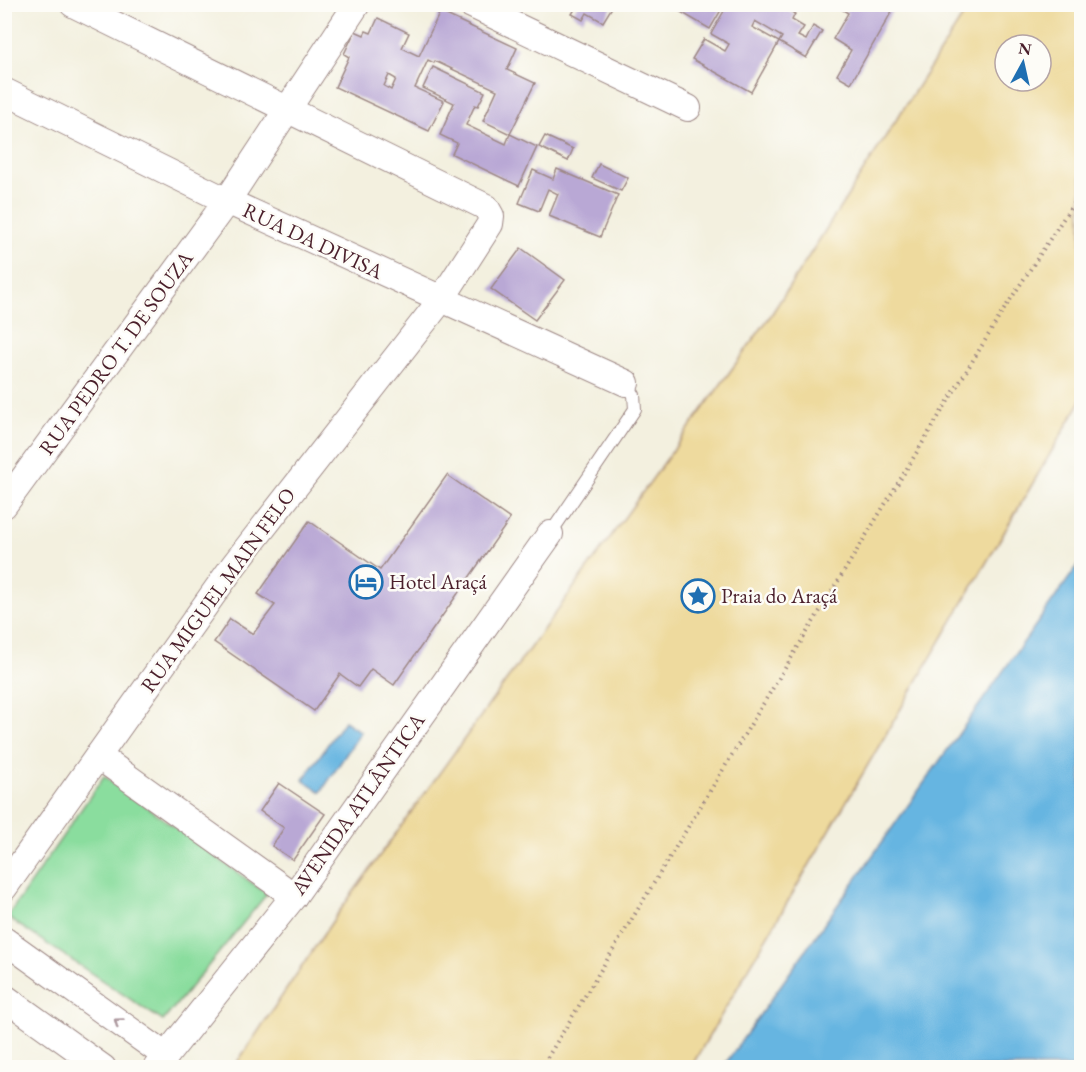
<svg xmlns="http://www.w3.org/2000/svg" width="1086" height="1072" viewBox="0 0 1086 1072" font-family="'EB Garamond',serif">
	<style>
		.green { fill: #8add9e; stroke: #6a7e64; stroke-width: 1.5 }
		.sand { fill: #eeda9e; stroke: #9c7c64; stroke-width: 1.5; fill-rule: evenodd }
		.water { fill: #66b5e1; stroke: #586a86; stroke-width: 1.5 }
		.building { fill: #b9a8d5; fill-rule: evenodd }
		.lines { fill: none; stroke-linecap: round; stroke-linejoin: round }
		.service-casing { stroke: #9e8885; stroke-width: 14 }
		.minor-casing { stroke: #9e8885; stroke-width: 28 }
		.path { stroke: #9e8885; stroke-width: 4; stroke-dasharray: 1.5 4.5; stroke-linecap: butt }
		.service { stroke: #fff; stroke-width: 12 }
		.minor { stroke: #fff; stroke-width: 26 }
		.oneway { stroke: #ae9aa0 }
		.labels { text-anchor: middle; stroke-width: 5; stroke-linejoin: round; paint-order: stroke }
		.street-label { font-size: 21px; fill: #4a1f2b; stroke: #fdfcf7 }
		.poi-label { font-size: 21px; fill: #4a1f2b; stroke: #fdfcf7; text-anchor: start }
	</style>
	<rect width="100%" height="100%" fill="#fdfcf7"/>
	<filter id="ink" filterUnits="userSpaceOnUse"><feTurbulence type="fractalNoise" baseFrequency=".0167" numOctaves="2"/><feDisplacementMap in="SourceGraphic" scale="12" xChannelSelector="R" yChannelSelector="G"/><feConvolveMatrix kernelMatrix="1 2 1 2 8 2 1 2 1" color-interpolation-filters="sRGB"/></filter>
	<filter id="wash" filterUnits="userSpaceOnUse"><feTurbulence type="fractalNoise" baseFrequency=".008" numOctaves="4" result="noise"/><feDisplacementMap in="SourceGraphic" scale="24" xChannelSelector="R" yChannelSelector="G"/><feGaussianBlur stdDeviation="1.35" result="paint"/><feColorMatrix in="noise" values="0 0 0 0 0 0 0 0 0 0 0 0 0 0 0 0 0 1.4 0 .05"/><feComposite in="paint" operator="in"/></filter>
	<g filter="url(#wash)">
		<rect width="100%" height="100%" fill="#f3f0df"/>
		<path class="green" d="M104 776 267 894 163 1021 7 917Z"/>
		<path class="sand" d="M970 5H1081V401L691 1067H234L336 916 771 315ZM1005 45H1041V81H1005Z"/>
		<g class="water">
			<path d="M1081 561V1067H723Z"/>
			<path d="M344 721 361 732 321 792 303 780Z"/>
		</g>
		<g id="blocks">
			<g class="building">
				<path d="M578 4H614L603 22 587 13 583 20 572 14Z"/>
				<path d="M667 4H722L724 5 710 29Z"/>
				<path d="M728 4H779L795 14 792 20 804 27 798 36 806 40 813 26 822 31 806 58 779 42 782 37 755 21 752 27 779 42 751 92 692 59 704 39 725 51 729 44 711 34Z"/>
				<path d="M833 4H896L851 83 837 75 851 50 833 39 848 13Z"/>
				<path d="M440 12 517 48 507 70 535 83 510 134 483 121 497 90 435 61 434 63 428 60 415 88 444 101 429 131 335 87 349 57 344 54 355 31 364 35 366 31 371 33 378 18 409 33 402 48 419 56ZM389 75 396 79 391 90 384 86Z"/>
				<path d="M433 67 485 92 478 106 475 105 466 125 506 144 510 134 537 147 519 186 452 154 457 143 440 135 454 103 423 88Z"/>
				<path d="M545 136 573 149 568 161 539 147Z"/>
				<path d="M599 164 628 178 621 191 592 178Z"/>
				<path d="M557 169 618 195 600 237 549 216 558 194 548 189 539 211 519 203 533 170 553 179Z"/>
				<path d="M521 248 565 280 535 320 491 289Z"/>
				<path d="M447 475 510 519 394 685 371 669 358 687 340 674 314 711 214 642 230 619 253 634 275 605 258 594 309 521 380 570Z"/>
				<path d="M279 783 325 814 293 860 272 846 284 828 260 811Z"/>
			</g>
		</g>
	</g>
	<g filter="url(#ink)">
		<use href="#blocks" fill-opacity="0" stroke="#9e8885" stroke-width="1.5"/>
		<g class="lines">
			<g class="service-casing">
				<path id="service" d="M550 534 635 409 634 395 626 383"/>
			</g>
			<g class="minor-casing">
				<g id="minor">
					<path d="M470 4 688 108"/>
					<path d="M4 91 227 201 626 383"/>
					<path d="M4 505 227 201 357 4"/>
					<path d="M98 756 294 896"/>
					<path d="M4 888 234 565 441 300 490 224 491 216 486 207 73 4"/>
					<path d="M4 940 166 1056"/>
					<path d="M4 997 103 1068"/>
					<path d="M156 1068 294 896 550 534"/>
				</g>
			</g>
			<path class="path" d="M541 1068 1003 311 1082 190"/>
			<use href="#service" class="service"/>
			<use href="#minor" class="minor"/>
		</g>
		<defs><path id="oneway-chevron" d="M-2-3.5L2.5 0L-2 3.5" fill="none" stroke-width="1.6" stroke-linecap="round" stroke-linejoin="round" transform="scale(1.5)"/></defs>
		<use class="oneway" href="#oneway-chevron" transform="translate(118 1022) rotate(-144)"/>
	</g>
	<defs>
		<g id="hotel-ring" transform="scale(1.725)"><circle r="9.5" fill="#fdfcf7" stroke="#1f6fb2" stroke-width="1.5"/><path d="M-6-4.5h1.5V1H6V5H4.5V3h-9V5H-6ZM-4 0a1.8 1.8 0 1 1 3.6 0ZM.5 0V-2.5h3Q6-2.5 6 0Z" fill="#1f6fb2"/></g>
		<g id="sight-ring" transform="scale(1.725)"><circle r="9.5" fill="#fdfcf7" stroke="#1f6fb2" stroke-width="1.5"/><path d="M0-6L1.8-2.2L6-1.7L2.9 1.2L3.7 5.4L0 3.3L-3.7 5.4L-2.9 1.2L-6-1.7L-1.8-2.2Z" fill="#1f6fb2"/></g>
	</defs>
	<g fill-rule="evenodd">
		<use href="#hotel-ring" x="366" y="582"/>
		<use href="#sight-ring" x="698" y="596"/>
	</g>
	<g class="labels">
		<g class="street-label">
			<text transform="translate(313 241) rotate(25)" y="7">RUA DA DIVISA</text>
			<text transform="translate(116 353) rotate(-54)" y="7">RUA PEDRO T. DE SOUZA</text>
			<text transform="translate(218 590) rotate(-54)" y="7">RUA MIGUEL MAIN FELO</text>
			<text transform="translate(358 804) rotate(-55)" y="7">AVENIDA ATLÂNTICA</text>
		</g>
		<g class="poi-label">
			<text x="389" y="589">Hotel Araçá</text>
			<text x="721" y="603">Praia do Araçá</text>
		</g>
	</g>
	<rect width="1086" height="1072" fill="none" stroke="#fdfcf7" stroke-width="24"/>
	<g transform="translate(1023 63) rotate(8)"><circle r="28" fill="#fdfcf7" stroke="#b5a4a5" stroke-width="1.5"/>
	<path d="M0-4.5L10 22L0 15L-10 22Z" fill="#1f6fb2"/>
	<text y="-9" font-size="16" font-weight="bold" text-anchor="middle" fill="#4a1f2b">N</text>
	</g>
</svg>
